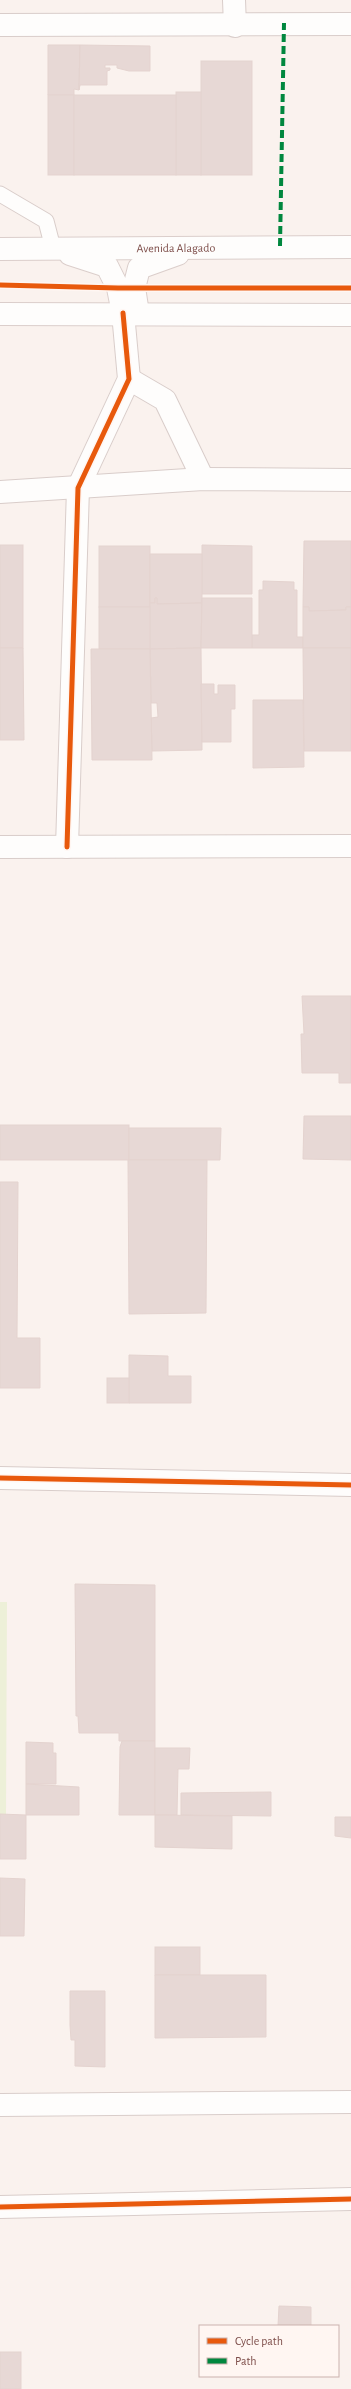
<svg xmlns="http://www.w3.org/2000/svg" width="351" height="2389" viewBox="0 0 351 2389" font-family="'Alegreya Sans',sans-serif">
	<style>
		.green { fill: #edf0d8 }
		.building { fill: #e7d8d5; stroke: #e4d3cf }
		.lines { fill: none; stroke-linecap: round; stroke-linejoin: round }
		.service-casing { stroke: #d9cdca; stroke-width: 17 }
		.minor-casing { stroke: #d9cdca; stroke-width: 24 }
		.secondary-casing { stroke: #dbcecb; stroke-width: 24 }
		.service { stroke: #fefdfc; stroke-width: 15 }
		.minor { stroke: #fefdfc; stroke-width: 22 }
		.secondary { stroke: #fefdfc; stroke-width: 22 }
		.quiet { stroke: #00873e; stroke-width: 4; stroke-dasharray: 8 4; stroke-linecap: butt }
		.cycleway-casing { stroke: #fff6f2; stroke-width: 8 }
		.cycleway { stroke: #e8590c; stroke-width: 5 }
		.labels { text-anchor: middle; stroke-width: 3.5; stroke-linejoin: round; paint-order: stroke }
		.street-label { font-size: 12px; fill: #7d4d49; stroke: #fff6f2 }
	</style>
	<rect width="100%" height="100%" fill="#faf2ee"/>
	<path class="green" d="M0 1602H7L6 1815H0Z"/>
	<g class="building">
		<path d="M48 45H80L79 90 74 89V95H48Z"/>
		<path d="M80 45 150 46V71H129L117 68V65H105V68H110V70L107 71V85H80L79 90Z"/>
		<rect x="201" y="61" width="51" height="114"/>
		<rect x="176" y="92" width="25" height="83"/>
		<rect x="48" y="95" width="26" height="80"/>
		<rect x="74" y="95" width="102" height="80"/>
		<path d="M304 541H351V607H346V610L314 611H309V607H303Z"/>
		<rect x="0" y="545" width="23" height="103"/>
		<path d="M202 545 252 546V594H202Z"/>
		<rect x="99" y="546" width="51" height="61"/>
		<path d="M150 554H202V603L157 604V598H155V603H150Z"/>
		<path d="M263 581 294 582V590H297V637H303V648H252V635H259V590H263Z"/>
		<path d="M155 598H157V604L202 603 201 648 150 649V603H155Z"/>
		<path d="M202 598H252V648H201Z"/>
		<rect x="99" y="607" width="51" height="42"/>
		<path d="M303 607H309V611L346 610V607H351V648H303Z"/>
		<path d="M0 648H23L24 740H0Z"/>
		<path d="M201 648 202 750 152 751 151 718 158 717 157 703H151L150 649Z"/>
		<path d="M303 648H351V751H304Z"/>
		<path d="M91 649H150L152 760H92Z"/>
		<path d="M201 684H214V694H218V685H235V709H231V742H202Z"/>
		<path d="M253 700H303L304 767 253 768Z"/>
		<path d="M302 996H351V1083H339V1073H302L301 1034H304Z"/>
		<path d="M304 1116H351V1160L303 1159Z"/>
		<rect x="0" y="1125" width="129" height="35"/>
		<path d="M129 1128H221L220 1160H129Z"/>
		<path d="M128 1160H207L206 1313 129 1314Z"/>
		<path d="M0 1182H18L17 1338H40V1388H0Z"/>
		<path d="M129 1355 168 1356V1376H191V1403H129Z"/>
		<rect x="107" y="1378" width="22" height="25"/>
		<path d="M75 1584 155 1585V1741H119V1733H79L78 1716H76Z"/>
		<path d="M122 1741H155V1815H119L120 1747Z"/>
		<path d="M26 1742 53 1743V1753H56V1784H26Z"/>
		<path d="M155 1748H190L189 1769H178L177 1815H155Z"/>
		<path d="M26 1784 79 1787V1815H26Z"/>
		<path d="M271 1792V1816L181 1815V1793Z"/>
		<path d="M0 1814 26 1815V1859H0Z"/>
		<path d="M155 1815 232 1816V1849L155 1847Z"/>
		<path d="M335 1817H351V1838L335 1836Z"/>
		<path d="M0 1878 25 1879 24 1936H0Z"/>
		<rect x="155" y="1947" width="45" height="28"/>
		<path d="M155 1975H266V2037L155 2038Z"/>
		<path d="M70 1991H105V2067L75 2066V2040H71L70 2025Z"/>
		<path d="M279 2306 311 2307V2326H278Z"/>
		<rect x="0" y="2352" width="21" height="37"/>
	</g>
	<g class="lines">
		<g class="service-casing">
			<path id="service" d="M0 194 46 221 53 248"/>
		</g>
		<g class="minor-casing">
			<g id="minor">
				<path d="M234 0 235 26"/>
				<path d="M0 25 351 24"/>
				<path d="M129 379 165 400 203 479"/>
				<path d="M0 492 203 479 351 480"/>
				<path d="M0 847 351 846"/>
				<path d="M67 847 78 488 129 379 123 313"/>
				<path d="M0 1478 351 1485"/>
				<path d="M0 2105 351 2102"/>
				<path d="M0 2207 351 2199"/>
			</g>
		</g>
		<g class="secondary-casing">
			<g id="secondary">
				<path id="s1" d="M0 249 351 247"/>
				<path d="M70 254 107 266 118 288 123 313"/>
				<path d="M138 313 134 288 139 268 178 254"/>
				<path d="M0 314 351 315"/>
			</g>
		</g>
		<use href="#service" class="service"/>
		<use href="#minor" class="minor"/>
		<use href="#secondary" class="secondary"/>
		<path class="quiet" d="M280 246 284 23"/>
		<g class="cycleway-casing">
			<g id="cycleway">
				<path d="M0 285 118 288H351"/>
				<path d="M67 847 78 488 129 379 123 313"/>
				<path d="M0 1478 351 1485"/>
				<path d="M0 2207 351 2199"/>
			</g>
		</g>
		<use href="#cycleway" class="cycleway"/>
	</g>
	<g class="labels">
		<g class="street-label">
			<text dy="4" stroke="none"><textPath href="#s1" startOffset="176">Avenida Alagado</textPath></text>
		</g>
	</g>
	<rect x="199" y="2325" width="140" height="52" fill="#fff6f2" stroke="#cbb2ae"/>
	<rect x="207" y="2338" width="20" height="6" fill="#e8590c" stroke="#cbb2ae"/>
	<text x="235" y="2345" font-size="12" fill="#7d4d49">Cycle path</text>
	<rect x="207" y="2358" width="20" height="6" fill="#00873e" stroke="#cbb2ae"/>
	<text x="235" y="2365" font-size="12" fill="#7d4d49">Path</text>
</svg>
